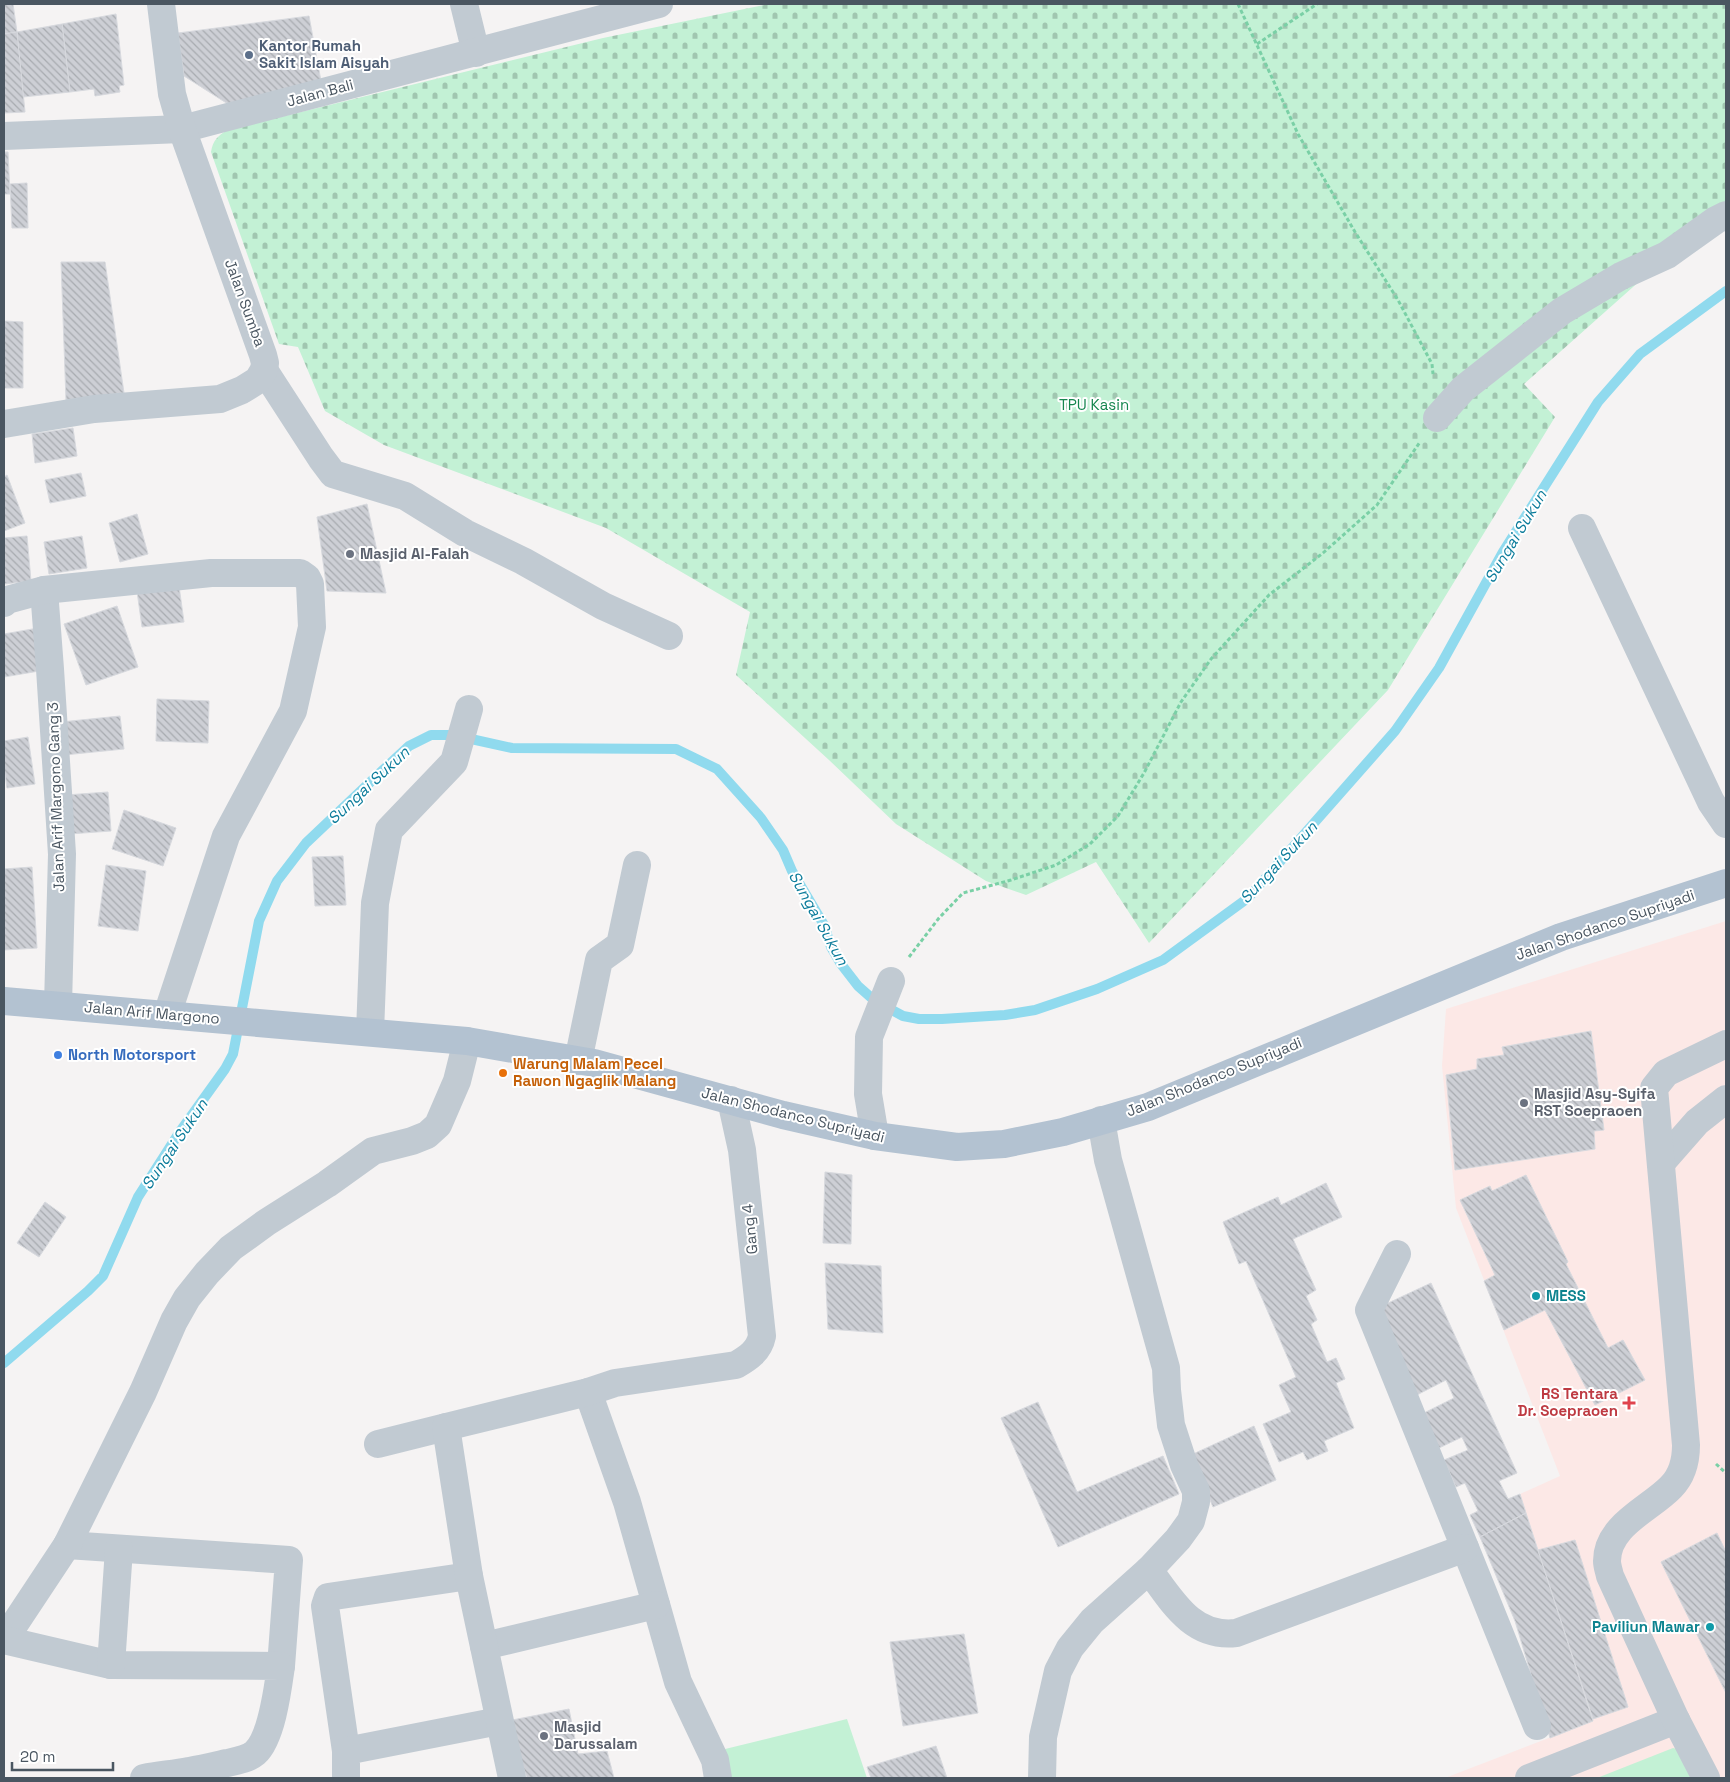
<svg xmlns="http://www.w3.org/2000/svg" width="1730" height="1782" viewBox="0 0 1730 1782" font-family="'Space Grotesk',sans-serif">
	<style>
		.medical { fill: #fce8e6 }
		.grass { fill: #c3f1d5 }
		.cemetery { fill: url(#cemetery-stones) }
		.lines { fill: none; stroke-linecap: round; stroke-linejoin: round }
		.stream { stroke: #90daee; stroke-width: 10 }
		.building { fill: url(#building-back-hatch); stroke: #d7d9de }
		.path { stroke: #7ad0a6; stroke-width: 3; stroke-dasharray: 4 2.5; stroke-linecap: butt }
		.minor { stroke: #c1cad2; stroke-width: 28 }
		.major { stroke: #b3c2d1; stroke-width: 28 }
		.service-dot { fill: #5c6f8a; stroke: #fff; stroke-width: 2 }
		.worship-dot { fill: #6b7280; stroke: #fff; stroke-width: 2 }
		.shop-dot { fill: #3f7fe0; stroke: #fff; stroke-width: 2 }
		.food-dot { fill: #e8710a; stroke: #fff; stroke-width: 2 }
		.culture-dot { fill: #0f9aa8; stroke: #fff; stroke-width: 2 }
		.health-dot { fill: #e0444e; stroke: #fff; stroke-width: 2 }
		.labels { text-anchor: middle; stroke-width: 4; stroke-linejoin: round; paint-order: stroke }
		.service-label { font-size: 15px; font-weight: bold; fill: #4e5e75; stroke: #fff; text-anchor: start }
		.street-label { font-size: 15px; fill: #4a5661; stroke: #fff }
		.park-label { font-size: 15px; fill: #17864f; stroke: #fff }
		.worship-label { font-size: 15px; font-weight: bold; fill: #5b616d; stroke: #fff; text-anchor: start }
		.shop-label { font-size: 15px; font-weight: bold; fill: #366cbe; stroke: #fff; text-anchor: start }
		.food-label { font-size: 15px; font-weight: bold; fill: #c56008; stroke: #fff; text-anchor: start }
		.culture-label { font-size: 15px; font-weight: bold; fill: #0d838f; stroke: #fff; text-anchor: start }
		.health-label { font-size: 15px; font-weight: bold; fill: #be3a42; stroke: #fff; text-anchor: end }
		.water-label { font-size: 16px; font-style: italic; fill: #0c7c9b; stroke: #fff }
	</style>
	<defs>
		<pattern id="cemetery-stones" width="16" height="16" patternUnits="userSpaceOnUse" patternTransform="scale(1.25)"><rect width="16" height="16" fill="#c3f1d5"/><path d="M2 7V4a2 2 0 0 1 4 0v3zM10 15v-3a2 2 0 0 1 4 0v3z" fill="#a0c6b0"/></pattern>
		<pattern id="building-back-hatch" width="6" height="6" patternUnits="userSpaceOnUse" patternTransform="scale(1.25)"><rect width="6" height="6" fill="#cdcfd5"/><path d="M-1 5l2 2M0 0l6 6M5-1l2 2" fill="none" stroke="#a8abb0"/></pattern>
	</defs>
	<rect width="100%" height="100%" fill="#f5f3f3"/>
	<path class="medical" d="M1726 921V1778H1445L1593 1721 1520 1494 1560 1476 1456 1208 1442 1066 1446 1009Z"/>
	<g class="grass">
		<path d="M847 1719 867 1778H727L717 1751Z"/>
		<path d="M1673 1748 1677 1749 1695 1778H1597Z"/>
	</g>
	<path class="cemetery" d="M769 4H1726V213L1651 271 1524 384 1555 417 1388 690 1149 943 1096 862 1026 895 986 881 896 824 829 760 736 675 750 612 606 528 384 445 325 411 298 347 279 344 211 152C213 140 218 136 227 130L603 38Z"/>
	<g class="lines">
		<path class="stream" d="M4 1363 88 1291 103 1276 138 1197 179 1133 225 1069 233 1054 259 921 277 881 306 843 382 771 409 746 431 735H453L512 748 676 749 717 769 761 818 783 850 792 871 824 925 831 947 841 964 858 986 875 1001 903 1016 919 1019H942L1005 1015 1035 1010 1097 989 1163 960 1248 898 1395 731 1439 668 1503 552 1598 402 1640 354 1726 291"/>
	</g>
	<g class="building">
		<path d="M4 4H13L17 32 4 34Z"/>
		<path d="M116 14 124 85 119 86 120 92 95 96 94 89 70 92 62 24Z"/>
		<path d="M309 16 321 81 228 104 184 76 178 33Z"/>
		<path d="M62 24 70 92 23 97 17 32Z"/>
		<path d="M17 32 25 112 4 113V34Z"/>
		<path d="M4 152H8L10 194H4Z"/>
		<path d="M27 183 28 228H12L10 184Z"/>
		<path d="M61 262H105L124 393 66 400Z"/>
		<path d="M4 321 23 322V388H4Z"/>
		<path d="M73 428 77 456 35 463 32 434Z"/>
		<path d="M81 473 86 496 50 503 45 480Z"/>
		<path d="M7 475 25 523 4 531V477Z"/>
		<path d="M367 504 386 593 327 591 317 517Z"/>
		<path d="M137 514 148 554 120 562 109 523Z"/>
		<path d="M27 536 31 581 4 584V538Z"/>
		<path d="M82 536 87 568 49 574 44 542Z"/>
		<path d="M178 579 184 622 142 627 136 584Z"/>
		<path d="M117 606 138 667 86 685 64 624Z"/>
		<path d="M38 628 45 670 4 677V634Z"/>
		<path d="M157 699 209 701 208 743 156 741Z"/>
		<path d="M120 716 124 749 64 755 61 722Z"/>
		<path d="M28 737 35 784 7 788 4 767V741Z"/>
		<path d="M108 792 111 831 69 834 66 795Z"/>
		<path d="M124 810 176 828 163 866 112 849Z"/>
		<path d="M343 856 346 905 315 906 312 857Z"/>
		<path d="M106 865 146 871 138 931 98 926Z"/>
		<path d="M32 867 37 948 4 950V869Z"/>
		<path d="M1591 1031 1604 1130 1594 1131 1595 1149 1455 1170 1446 1075 1477 1069V1059L1504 1055 1502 1047Z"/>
		<path d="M825 1172 852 1175 851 1244 823 1243Z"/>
		<path d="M1526 1175 1568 1262 1566 1264 1608 1348 1623 1340 1645 1380 1595 1405 1545 1310 1504 1330 1484 1281 1495 1275 1460 1200 1490 1186 1492 1191Z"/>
		<path d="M1326 1183 1342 1217 1293 1239 1316 1290 1306 1296 1317 1320 1311 1324 1327 1362 1336 1358 1345 1379 1336 1383 1354 1428 1324 1441 1328 1451 1307 1460 1303 1452 1279 1462 1263 1424 1291 1412 1279 1385 1296 1377 1246 1261 1239 1264 1223 1222 1278 1197 1281 1205Z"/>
		<path d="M45 1202 66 1217 39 1257 17 1243Z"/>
		<path d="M825 1263 881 1266 883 1333 828 1329Z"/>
		<path d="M1431 1283 1517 1473 1499 1481 1508 1499 1520 1494 1526 1513 1480 1537 1470 1515 1478 1511 1465 1483 1456 1487 1444 1460 1468 1450 1462 1437 1439 1448 1424 1413 1454 1398 1446 1380 1411 1398 1371 1311Z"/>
		<path d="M1038 1402 1077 1492 1163 1456 1179 1494 1058 1547 1001 1418Z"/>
		<path d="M1254 1426 1276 1480 1213 1507 1191 1455Z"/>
		<path d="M1526 1513 1593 1721 1550 1738 1515 1621 1480 1537Z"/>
		<path d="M1717 1533 1726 1552V1693L1661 1562Z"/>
		<path d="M1575 1540 1628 1707 1593 1719 1538 1550Z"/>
		<path d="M964 1634 978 1713 903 1726 890 1642Z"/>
		<path d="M569 1709 578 1754 607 1751 614 1778H527L507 1721Z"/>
		<path d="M936 1746 947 1778H871L867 1767Z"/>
	</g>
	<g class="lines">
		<g class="path">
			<path d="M1238 4 1298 134 1355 232 1398 300 1432 364 1433 374"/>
			<path d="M1257 44 1317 4"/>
			<path d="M909 957 939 918 963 893 1011 880 1056 865 1090 844 1118 816 1144 773 1181 702 1211 659 1269 595 1323 553 1377 505 1420 442"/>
			<path d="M1716 1464 1726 1473"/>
		</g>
		<g class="minor">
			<path d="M464 4 476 53"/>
			<path d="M4 136 182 129 659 4"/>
			<path d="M264 370 321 458 333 474 405 496 465 533 523 561 603 606 669 636"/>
			<path d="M1437 418 1463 389 1562 311 1621 276 1667 255 1716 220 1726 215"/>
			<path d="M4 424 94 409 220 399 242 390 258 380 264 370 265 363 263 355 182 129 172 94 161 4"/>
			<path d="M1582 528 1711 802 1726 824"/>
			<path d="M44 590 50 669 62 854 58 1005"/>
			<path d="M4 603 7 600 44 590 211 573H300L307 578 310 584 312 627 293 711 226 836 167 1015"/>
			<path d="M370 1032 375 903 389 830 454 762 469 709"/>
			<path d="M578 1061 599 960 620 945 637 865"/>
			<path d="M875 1136 868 1094 869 1037 891 981"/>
			<path d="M1661 1163 1697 1122 1726 1099"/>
			<path d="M1397 1254 1369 1310 1537 1726"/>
			<path d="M588 1392 627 1502 678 1682 715 1760 718 1778"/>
			<path d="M378 1444 446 1427"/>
			<path d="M67 1545 289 1560 281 1666"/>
			<path d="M1149 1570C1172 1601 1192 1638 1236 1633L1465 1548"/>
			<path d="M4 1640 67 1545 143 1392 174 1321 187 1298 207 1273 231 1248 267 1222 327 1184 373 1151 412 1141 427 1135 438 1125 457 1081 467 1041"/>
			<path d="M4 1640 111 1665 281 1666C278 1687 272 1738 255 1753 248 1759 236 1761 227 1763 214 1766 202 1769 189 1771 174 1774 159 1775 144 1778"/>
			<path d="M484 1646 656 1605"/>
			<path d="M111 1665 119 1549"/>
			<path d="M346 1751 325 1606 328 1597 469 1576"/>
			<path d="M346 1778V1751L499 1721"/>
			<path d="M512 1778 469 1576 446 1427 588 1392 615 1383 736 1365C748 1358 759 1351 762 1336L742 1150 731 1100"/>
			<path d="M1042 1778 1043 1737 1058 1671 1070 1648 1092 1621 1149 1570 1178 1539 1191 1521 1196 1502V1491L1184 1465 1171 1425 1167 1390 1166 1368 1108 1160 1101 1120"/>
			<path d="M1529 1778 1676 1720"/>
			<path d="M1706 1778 1676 1720 1610 1576C1609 1571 1607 1566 1607 1561 1607 1525 1650 1509 1671 1487 1682 1476 1686 1460 1686 1445L1654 1088 1666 1073 1726 1044"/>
		</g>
		<path class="major" d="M4 1001 467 1041 594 1063 783 1115 875 1136 957 1147 1004 1144 1063 1132 1148 1107 1561 937 1726 883"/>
	</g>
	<circle class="service-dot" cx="249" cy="55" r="5"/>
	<g class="worship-dot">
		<circle cx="350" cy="554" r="5"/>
		<circle cx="1524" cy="1103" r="5"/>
		<circle cx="544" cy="1736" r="5"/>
	</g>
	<circle class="shop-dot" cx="58" cy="1055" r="5"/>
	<circle class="food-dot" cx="503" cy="1073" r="5"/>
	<g class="culture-dot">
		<circle cx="1536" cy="1296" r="5"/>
		<circle cx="1710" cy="1627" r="5"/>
	</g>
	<path class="health-dot" d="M1626.5 1395.5h5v5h5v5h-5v5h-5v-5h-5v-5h5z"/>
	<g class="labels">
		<g class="service-label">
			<text x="259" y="51">Kantor Rumah<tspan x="259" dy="17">Sakit Islam Aisyah</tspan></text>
		</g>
		<g class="street-label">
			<text transform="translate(320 93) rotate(-15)" y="5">Jalan Bali</text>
			<text transform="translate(245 303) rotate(70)" y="5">Jalan Sumba</text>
			<text transform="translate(56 797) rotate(-92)" y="5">Jalan Arif Margono Gang 3</text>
			<text transform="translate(1605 925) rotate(-19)" y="5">Jalan Shodanco Supriyadi</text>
			<text transform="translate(152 1013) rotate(5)" y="5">Jalan Arif Margono</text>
			<text transform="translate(1214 1077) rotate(-22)" y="5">Jalan Shodanco Supriyadi</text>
			<text transform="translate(793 1115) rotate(14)" y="5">Jalan Shodanco Supriyadi</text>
			<text transform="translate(750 1229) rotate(-96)" y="5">Gang 4</text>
		</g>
		<g class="park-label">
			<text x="1094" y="410">TPU Kasin</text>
		</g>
		<g class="worship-label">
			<text x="360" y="559">Masjid Al-Falah</text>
			<text x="1534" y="1099">Masjid Asy-Syifa<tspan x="1534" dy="17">RST Soepraoen</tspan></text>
			<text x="554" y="1732">Masjid<tspan x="554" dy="17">Darussalam</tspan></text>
		</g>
		<g class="shop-label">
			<text x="68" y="1060">North Motorsport</text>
		</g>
		<g class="food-label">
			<text x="513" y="1069">Warung Malam Pecel<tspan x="513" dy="17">Rawon Ngaglik Malang</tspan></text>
		</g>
		<g class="culture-label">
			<text x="1546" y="1301">MESS</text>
			<text x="1700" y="1632" text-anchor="end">Paviliun Mawar</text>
		</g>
		<g class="health-label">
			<text x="1618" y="1399">RS Tentara<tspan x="1618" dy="17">Dr. Soepraoen</tspan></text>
		</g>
		<g class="water-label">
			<text transform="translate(1515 536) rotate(-59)" y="6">Sungai Sukun</text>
			<text transform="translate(368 785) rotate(-43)" y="6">Sungai Sukun</text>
			<text transform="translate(1278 862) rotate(-47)" y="6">Sungai Sukun</text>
			<text transform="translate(819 918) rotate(61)" y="6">Sungai Sukun</text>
			<text transform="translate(174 1144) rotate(-56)" y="6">Sungai Sukun</text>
		</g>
	</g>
	<rect width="1730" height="1782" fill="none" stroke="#4a5661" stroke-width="10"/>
	<path d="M12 1762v8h101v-8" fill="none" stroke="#4a5661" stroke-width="2.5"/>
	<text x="20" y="1762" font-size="15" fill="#4a5661" stroke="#ffffff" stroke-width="4" paint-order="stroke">20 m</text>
</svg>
